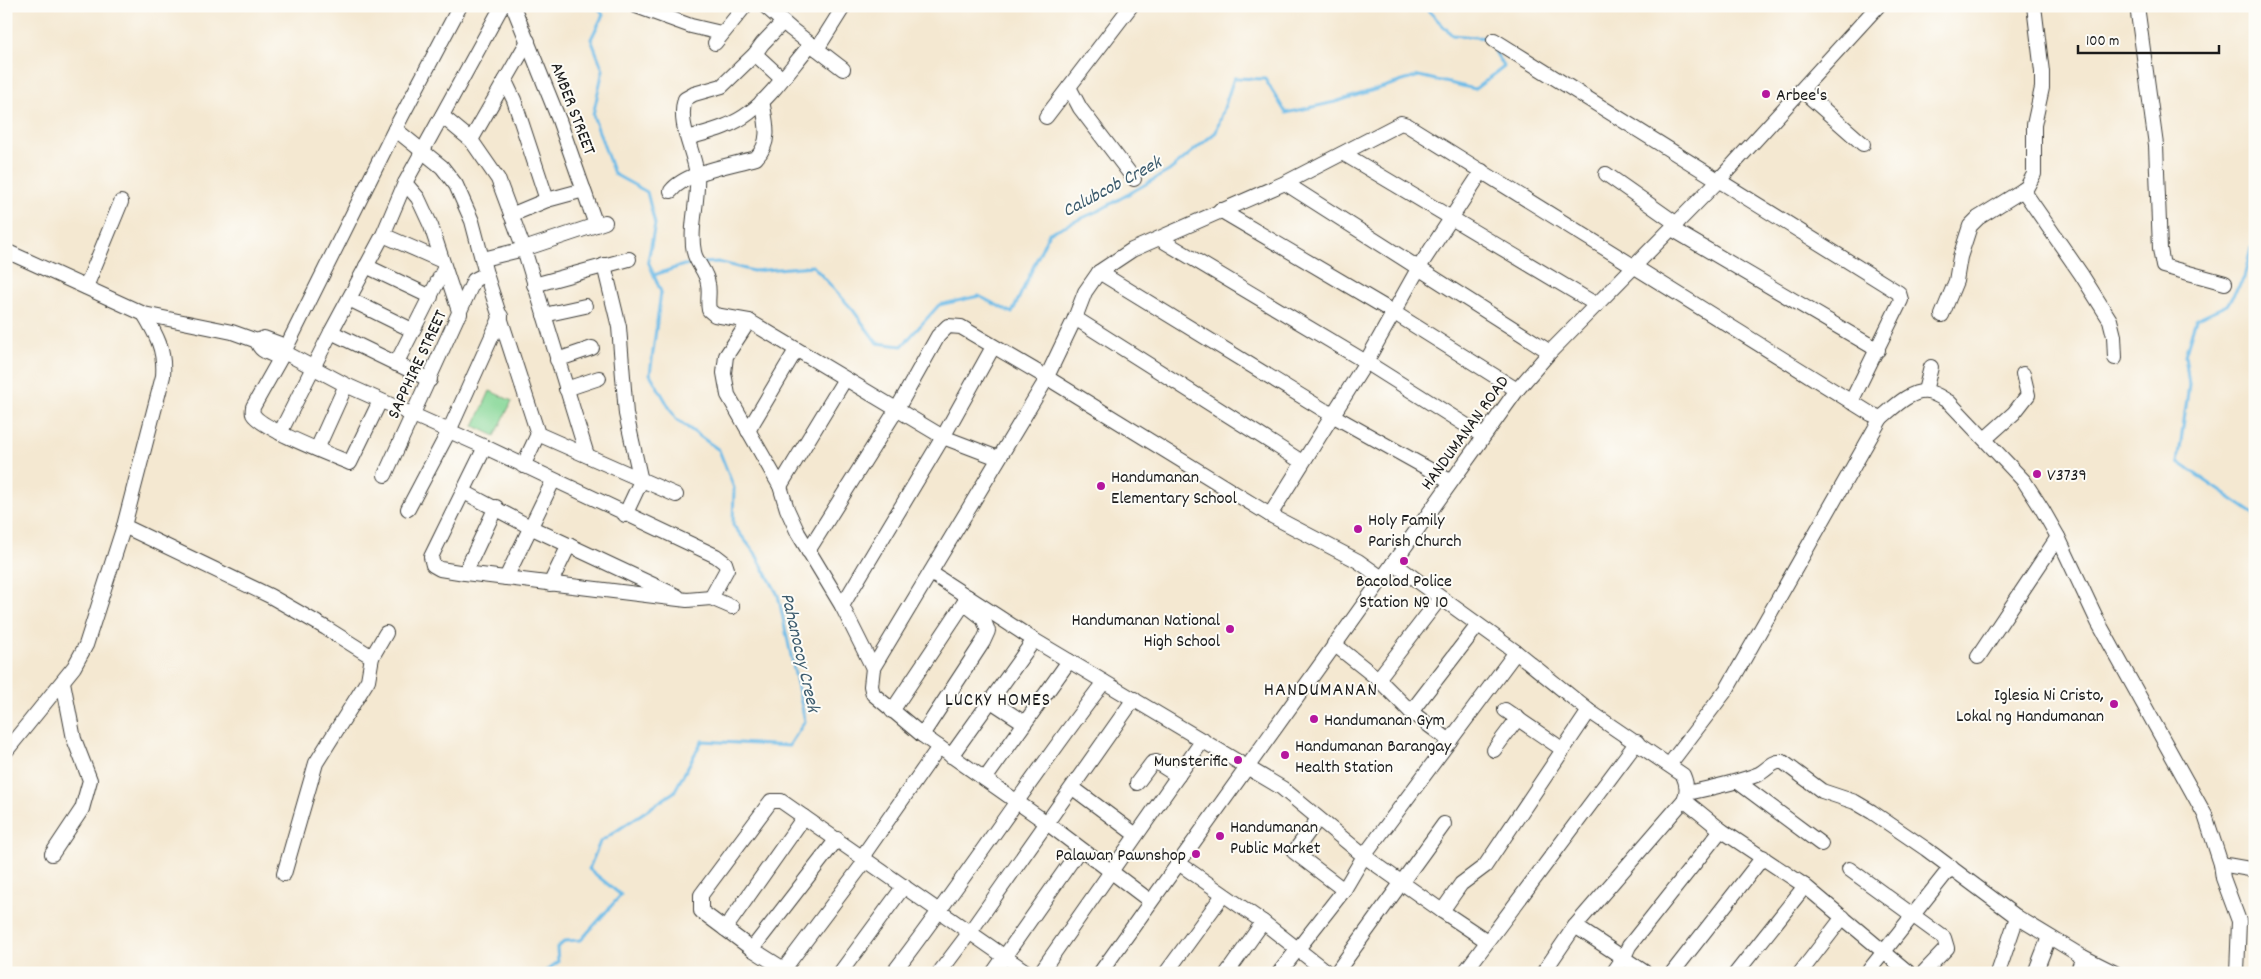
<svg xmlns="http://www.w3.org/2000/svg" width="2261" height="979" viewBox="0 0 2261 979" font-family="Dekko,sans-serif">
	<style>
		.green { fill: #86d797; stroke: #517a5a }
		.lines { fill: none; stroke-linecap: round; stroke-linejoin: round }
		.stream { stroke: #6ebce8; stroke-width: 3 }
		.minor-casing { stroke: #3c3b37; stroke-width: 16 }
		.minor { stroke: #fff; stroke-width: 14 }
		.poi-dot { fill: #b5179e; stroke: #fdfcf7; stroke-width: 2 }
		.labels { text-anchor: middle; stroke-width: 4; stroke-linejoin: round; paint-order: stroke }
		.poi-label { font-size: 18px; fill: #1c1c1c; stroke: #fdfcf7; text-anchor: start }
		.street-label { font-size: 18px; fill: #1c1c1c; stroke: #fdfcf7 }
		.water-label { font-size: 19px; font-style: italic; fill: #3d5c6e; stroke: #fdfcf7 }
		.neighbourhood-label { font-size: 19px; letter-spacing: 1px; fill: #1c1c1c; stroke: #fdfcf7 }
		.quarter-label { font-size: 20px; letter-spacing: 1px; fill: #1c1c1c; stroke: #fdfcf7 }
	</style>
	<rect width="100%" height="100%" fill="#fdfcf7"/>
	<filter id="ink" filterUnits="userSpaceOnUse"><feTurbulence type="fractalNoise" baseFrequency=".02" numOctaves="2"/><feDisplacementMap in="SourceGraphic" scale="10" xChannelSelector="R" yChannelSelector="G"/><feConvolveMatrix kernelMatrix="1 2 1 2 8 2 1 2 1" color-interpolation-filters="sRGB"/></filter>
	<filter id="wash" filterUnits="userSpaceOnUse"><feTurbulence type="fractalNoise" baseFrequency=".0096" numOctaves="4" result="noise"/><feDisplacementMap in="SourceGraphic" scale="20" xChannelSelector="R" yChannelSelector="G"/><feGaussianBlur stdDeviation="1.12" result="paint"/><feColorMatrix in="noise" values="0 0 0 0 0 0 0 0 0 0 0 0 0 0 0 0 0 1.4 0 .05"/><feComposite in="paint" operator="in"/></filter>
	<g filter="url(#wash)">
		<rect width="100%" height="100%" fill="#f4e8d1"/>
		<path class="green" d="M490 391 512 401 495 436 474 426Z"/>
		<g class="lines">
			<g class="stream">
				<path d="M2255 250 2251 248 2244 278 2227 305 2196 319 2185 355 2189 385 2178 462 2254 514 2255 519"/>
				<path d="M703 263 718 262 753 271 813 266 853 310 877 343 902 346 939 305 979 296 1012 313 1049 233 1100 210 1169 171 1216 132 1234 78 1265 79 1286 113 1335 102 1419 76 1475 89 1504 67 1487 38 1452 35 1424 6"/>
				<path d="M654 275 684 265 694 264"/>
				<path d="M543 973 558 962 557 948 565 941 581 940 621 895 589 869 600 842 674 792 702 741 789 746 805 721 778 595 755 553 733 525 734 488 719 450 676 419 650 374 661 292 648 261 655 224 647 192 614 174 593 115 603 70 591 39 603 15 597 6"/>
			</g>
		</g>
	</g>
	<g filter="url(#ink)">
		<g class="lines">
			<g class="minor-casing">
				<g id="minor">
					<path d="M513 6 559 120 596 225"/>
					<path d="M636 6 691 26 721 33"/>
					<path d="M765 6 791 29 843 69"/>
					<path d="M2137 6 2156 145 2160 249 2163 266 2225 283"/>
					<path d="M1494 40 1899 293 1901 300 1851 402"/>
					<path d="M715 43 745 6"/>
					<path d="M817 49 844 6"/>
					<path d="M755 54 781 78"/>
					<path d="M505 81 514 100 547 200"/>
					<path d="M1069 87 1080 108 1134 179"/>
					<path d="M1803 91 1863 144"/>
					<path d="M442 116 471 140 498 179 524 249 587 455"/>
					<path d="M1046 117 1131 6"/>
					<path d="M395 129 442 167 456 185 472 221 486 274 538 434 676 495"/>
					<path d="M688 138C708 132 731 127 749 113 773 95 791 67 811 44"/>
					<path d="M471 140 528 41"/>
					<path d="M1344 154 1597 305"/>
					<path d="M1606 174 1677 224"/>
					<path d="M405 183 418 198 431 226 460 314"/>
					<path d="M1285 183 1550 352"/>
					<path d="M2023 190 2027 187 2034 174V125L2042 88V72L2034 6"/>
					<path d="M671 191C685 172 733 165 756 158 772 142 766 122 762 101"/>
					<path d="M1220 210 1393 312 1517 390"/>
					<path d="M511 215 547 200 584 190"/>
					<path d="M1672 229 1878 350"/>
					<path d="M383 235 440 260"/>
					<path d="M1160 239 1366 362 1483 436"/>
					<path d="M6 251 144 314 232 332 257 341"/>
					<path d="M483 259 524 249 605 222"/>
					<path d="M604 265 619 327 626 414 641 481 625 515"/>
					<path d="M366 266 431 297"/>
					<path d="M1099 272 1332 415 1450 481"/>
					<path d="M534 285 629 259"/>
					<path d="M86 287 121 202"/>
					<path d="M349 299 412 330"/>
					<path d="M144 314C157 336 165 350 163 376L124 526 270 596 326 628 372 657 386 633"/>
					<path d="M544 315 585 306"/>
					<path d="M1942 315 1956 281 1960 257 1970 226 1978 218 2023 190 2081 274 2110 320 2114 336 2115 358"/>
					<path d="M1075 318 1302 462"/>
					<path d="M749 321 715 315 709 310C707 301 710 292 708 284 707 272 696 263 694 252 689 228 699 200 697 175 694 150 677 124 685 99L694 94 722 86 755 54 762 44 783 22"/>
					<path d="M331 332 430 380"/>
					<path d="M257 341 264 338 280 344 284 352 346 385 485 447 716 556 725 563 727 569 711 598"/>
					<path d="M257 341C260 351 266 352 276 356L284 352"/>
					<path d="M557 360 592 348"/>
					<path d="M396 364 444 269"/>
					<path d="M566 389 599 378"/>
					<path d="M1925 391 1931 367"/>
					<path d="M380 401 350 463C333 456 260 428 253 414 252 412 253 408 253 407L284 352 395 129 460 6"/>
					<path d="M1881 418C1892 409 1911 389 1928 392 1935 393 1942 398 1949 402L2024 481 2042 509 2058 537 2098 622 2205 815 2221 864 2223 878 2239 921 2237 973"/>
					<path d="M748 431 796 350"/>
					<path d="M280 433 331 332 383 235 405 183 502 6"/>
					<path d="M1985 439 2014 413 2028 395 2023 374"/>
					<path d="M485 447 431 557 433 565 440 569 465 573 687 600 711 598 732 607"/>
					<path d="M317 449 346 385"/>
					<path d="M523 466 538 434"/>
					<path d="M385 475 474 280 486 274"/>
					<path d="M780 486 845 379"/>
					<path d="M464 492 530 527 677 596"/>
					<path d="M408 509 449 431 501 316"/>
					<path d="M1270 515 1366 362 1418 269 1482 171"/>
					<path d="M808 551 897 409 938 336 948 326 961 327 1046 377 1270 515 1358 561 1382 578"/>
					<path d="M1393 563 1516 652 1589 711 1683 775C1687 784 1688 791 1684 800L1575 926 1543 973"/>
					<path d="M465 573 496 507"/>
					<path d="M931 573 1034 640 1282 788 1364 856 1442 911 1461 884 1485 866 1589 711"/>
					<path d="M506 578 553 481"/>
					<path d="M550 584 569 545"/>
					<path d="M842 606 943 437 993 347"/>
					<path d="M1334 644 1378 679 1411 712 1450 741"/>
					<path d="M1978 657 2058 537"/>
					<path d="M873 668 842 606 798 533 787 509 780 486 728 395 724 373 726 356 749 321 943 437 998 458"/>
					<path d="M1378 679 1440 598"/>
					<path d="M991 701 1023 722"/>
					<path d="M1505 710 1562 749"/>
					<path d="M892 711 968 597"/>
					<path d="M1411 712 1478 625"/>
					<path d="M922 735 983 642 988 631 983 618 970 608"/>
					<path d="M1494 750 1518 718"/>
					<path d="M6 751 74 667 86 645 124 526"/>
					<path d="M951 756 1034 640"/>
					<path d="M985 779 1069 661"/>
					<path d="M1738 782 1821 844"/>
					<path d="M1137 783 1152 763 1156 762 1178 776"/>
					<path d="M1073 788 1136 835"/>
					<path d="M1687 793C1711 788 1736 783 1759 774 1767 770 1773 760 1783 762L1822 791 1855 802 1872 812 1926 849 2017 917"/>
					<path d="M1684 800 1721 830 1805 886 1909 973"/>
					<path d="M1318 819 1294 852 1344 890"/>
					<path d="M52 854 82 809 90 780 74 739 63 682"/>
					<path d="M862 857 939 747"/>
					<path d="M1177 862 1263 922 1328 973"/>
					<path d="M2221 864 2255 870"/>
					<path d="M1849 869 1944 938 1947 948 1923 973"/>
					<path d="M284 874 316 763 368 680 372 657"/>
					<path d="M1150 901 1047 823 922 735 873 694 871 686 873 668 1043 385 1075 318 1085 292 1099 272 1132 250 1285 183 1401 123 1407 125 1871 414 1881 418 1727 689 1669 765"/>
					<path d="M1442 911 1487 941"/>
					<path d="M1575 926 1646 973"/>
					<path d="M725 929 804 817"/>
					<path d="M752 949 837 839"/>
					<path d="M784 969 866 860"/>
					<path d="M790 973 752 949 701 911V895L771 801H781L1028 973"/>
					<path d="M840 973 904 886"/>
					<path d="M893 973C966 878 1031 777 1104 682"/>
					<path d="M939 973 970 932 1134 699"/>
					<path d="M993 973 1080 849"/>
					<path d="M1040 973 1203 740"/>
					<path d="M1100 973 1517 390 1550 352 1718 181 1878 6"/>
					<path d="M1166 973 1223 895"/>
					<path d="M1227 973 1263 922"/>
					<path d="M1279 973 1344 890 1364 856 1516 652"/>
					<path d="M1336 973 1444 824"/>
					<path d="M1464 973 1637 742"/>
					<path d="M1613 973 1624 957 1629 946 1721 830"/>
					<path d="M1672 973 1763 857"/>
					<path d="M1736 973 1805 886"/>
					<path d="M1800 973 1843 917"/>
					<path d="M1867 973 1951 867"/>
					<path d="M1998 973 2017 917 2083 957 2115 973"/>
					<path d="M2035 973 2049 937"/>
					<path d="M2077 973 2083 957"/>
				</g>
			</g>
			<use href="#minor" class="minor"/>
		</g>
	</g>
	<g class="poi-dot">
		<circle cx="1766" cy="94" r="5"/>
		<circle cx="2037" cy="474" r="5"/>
		<circle cx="1101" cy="486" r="5"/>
		<circle cx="1358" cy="529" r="5"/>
		<circle cx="1404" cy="561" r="5"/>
		<circle cx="1230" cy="629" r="5"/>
		<circle cx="2114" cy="704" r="5"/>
		<circle cx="1314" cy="719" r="5"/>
		<circle cx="1285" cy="755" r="5"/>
		<circle cx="1238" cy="760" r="5"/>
		<circle cx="1220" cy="836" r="5"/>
		<circle cx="1196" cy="854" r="5"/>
	</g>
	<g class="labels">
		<g class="poi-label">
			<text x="1776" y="100">Arbee's</text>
			<text x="2047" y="480">V3739</text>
			<text x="1111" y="482">Handumanan<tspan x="1111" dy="21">Elementary School</tspan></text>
			<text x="1368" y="525">Holy Family<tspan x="1368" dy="21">Parish Church</tspan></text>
			<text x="1404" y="586" text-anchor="middle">Bacolod Police<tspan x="1404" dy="21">Station № 10</tspan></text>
			<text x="1220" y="625" text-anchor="end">Handumanan National<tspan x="1220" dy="21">High School</tspan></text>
			<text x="2104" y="700" text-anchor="end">Iglesia Ni Cristo,<tspan x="2104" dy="21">Lokal ng Handumanan</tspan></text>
			<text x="1324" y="725">Handumanan Gym</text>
			<text x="1295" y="751">Handumanan Barangay<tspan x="1295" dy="21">Health Station</tspan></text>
			<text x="1228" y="766" text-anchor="end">Munsterific</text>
			<text x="1230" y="832">Handumanan<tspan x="1230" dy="21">Public Market</tspan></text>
			<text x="1186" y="860" text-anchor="end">Palawan Pawnshop</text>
		</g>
		<g class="street-label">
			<text transform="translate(574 108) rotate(69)" y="6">AMBER STREET</text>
			<text transform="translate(416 364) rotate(-65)" y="6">SAPPHIRE STREET</text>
			<text transform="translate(1464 432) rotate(-54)" y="6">HANDUMANAN ROAD</text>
		</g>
		<g class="water-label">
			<text transform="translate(1111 185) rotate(-28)" y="7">Calubcob Creek</text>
			<text transform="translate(802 652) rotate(77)" y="7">Pahanocoy Creek</text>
		</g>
		<g class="neighbourhood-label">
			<text x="998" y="705">LUCKY HOMES</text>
		</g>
		<g class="quarter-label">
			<text x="1321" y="695">HANDUMANAN</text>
		</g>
	</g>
	<rect width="2261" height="979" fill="none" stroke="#fdfcf7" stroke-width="25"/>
	<path d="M2078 45v8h141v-8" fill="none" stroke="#1c1c1c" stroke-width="2.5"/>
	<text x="2086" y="45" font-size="15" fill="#1c1c1c" stroke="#fdfcf7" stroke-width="4" paint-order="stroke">100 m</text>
</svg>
